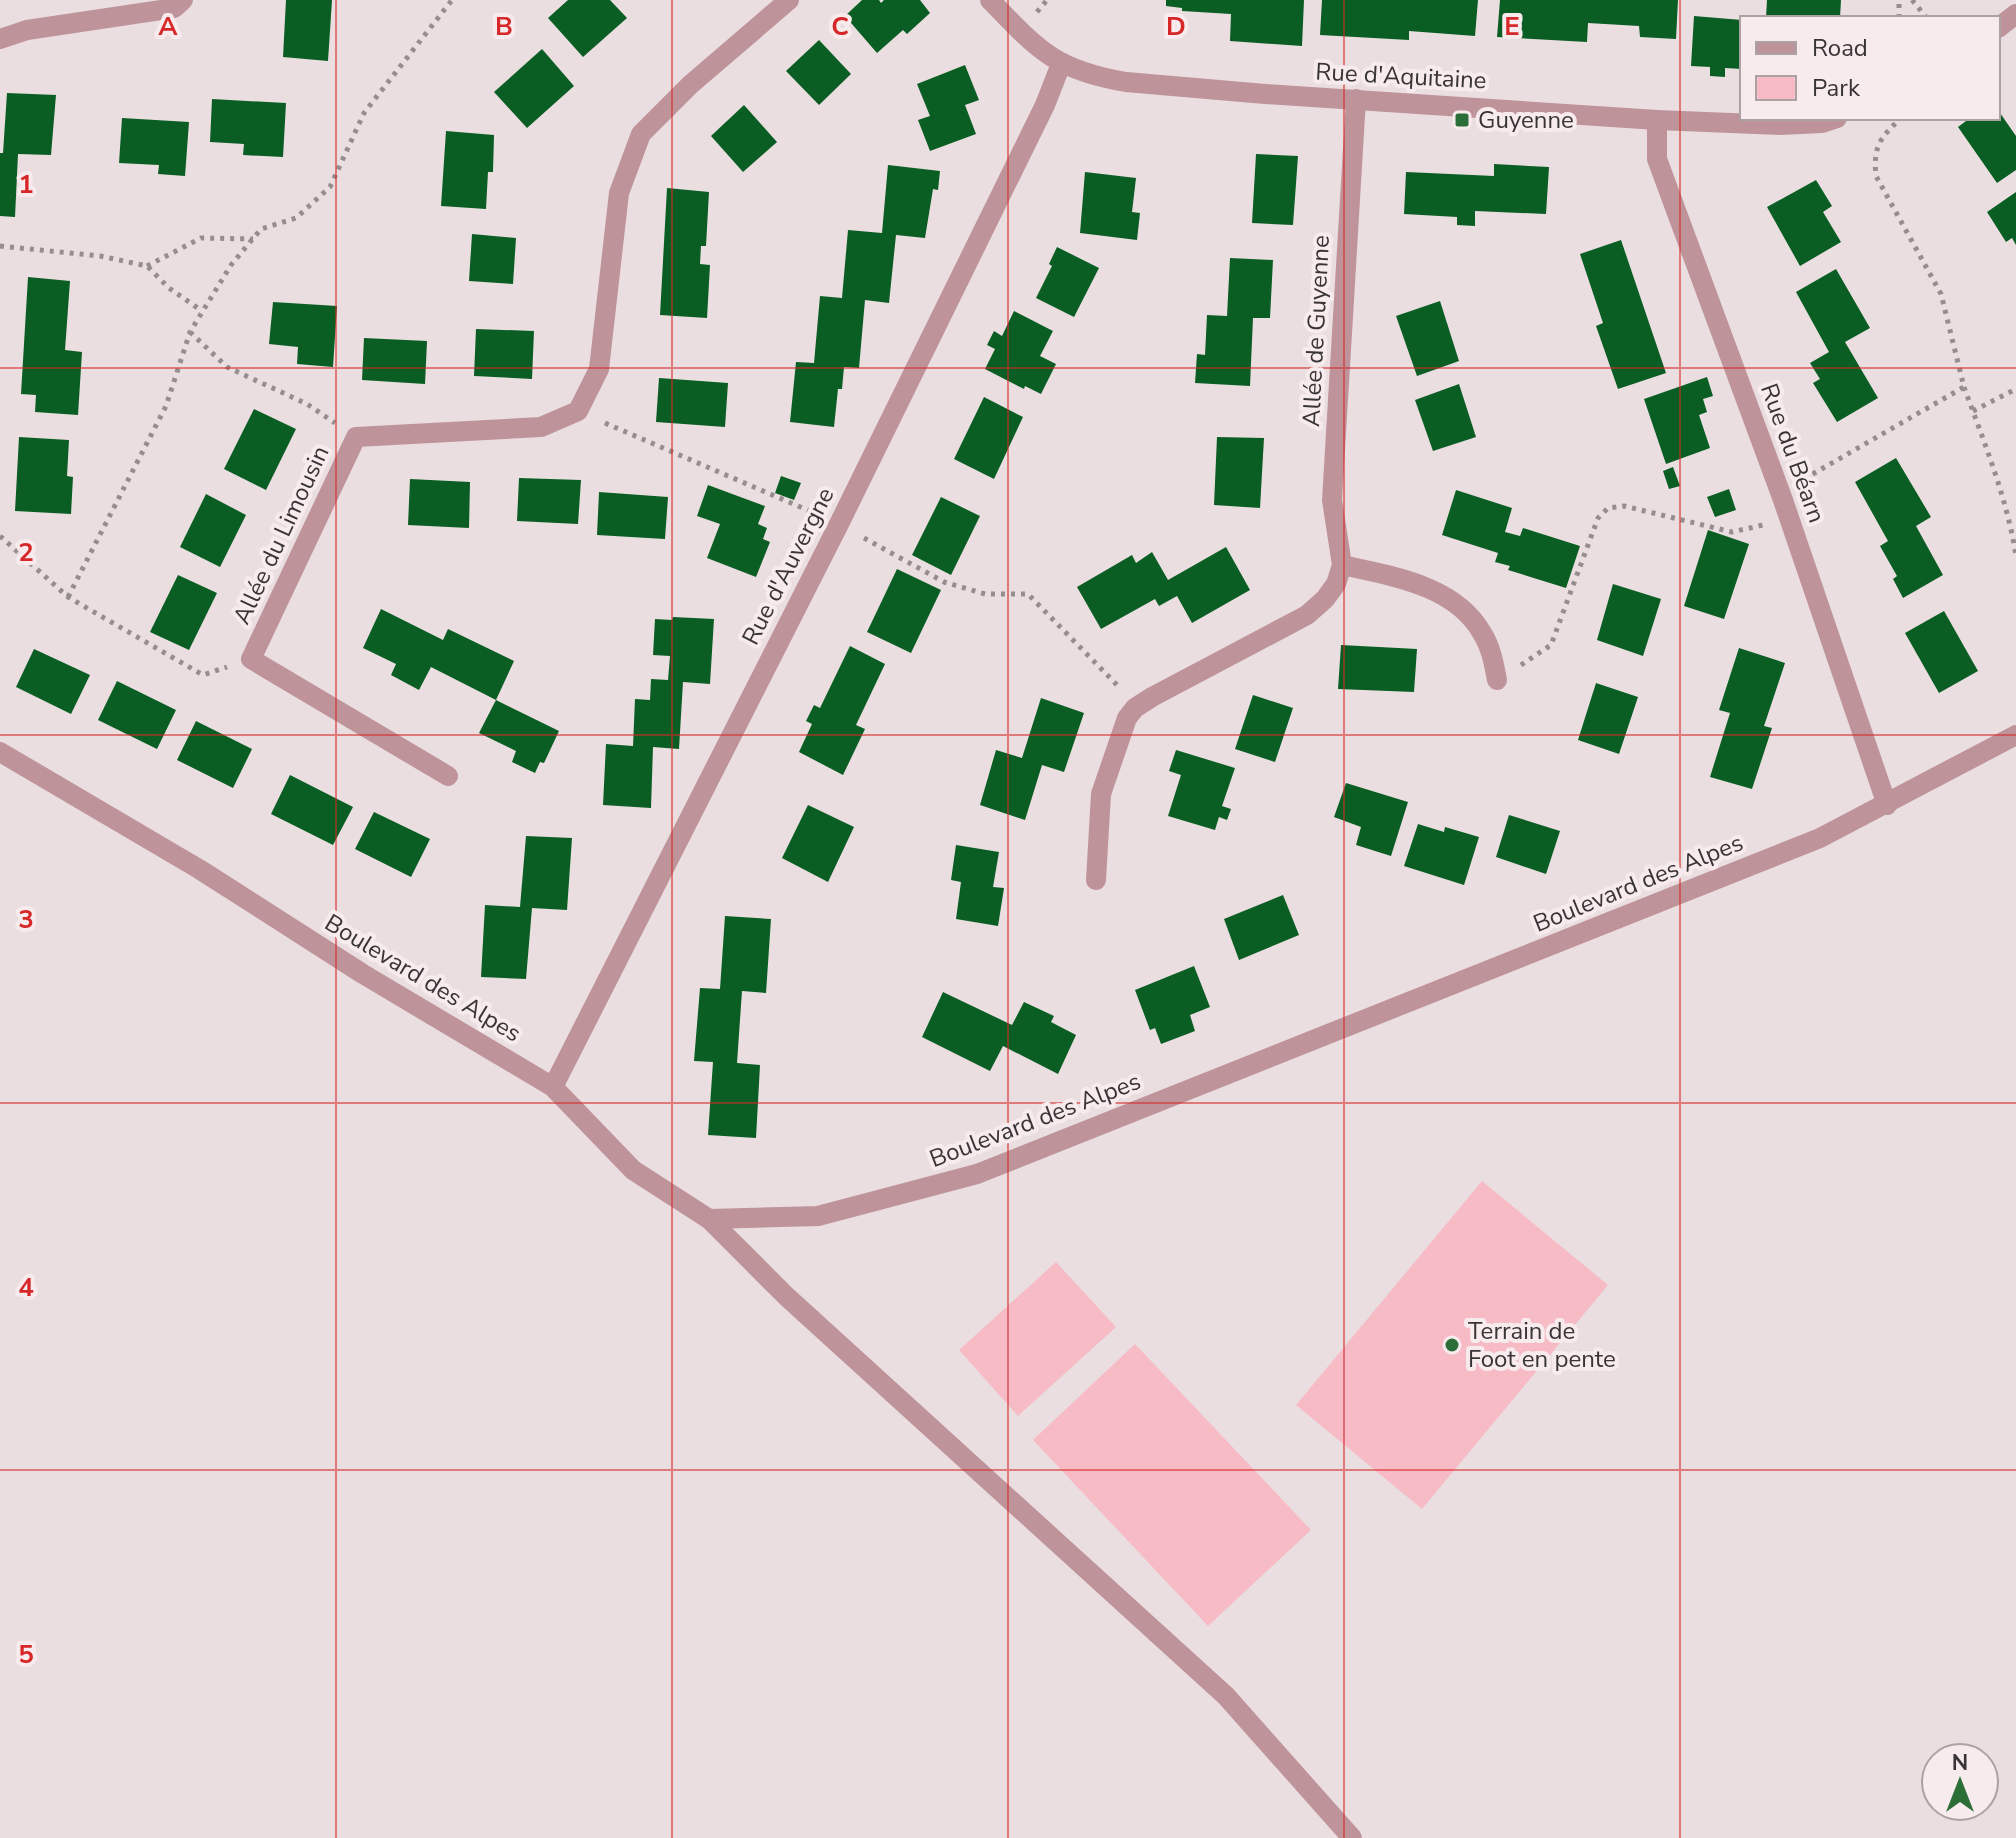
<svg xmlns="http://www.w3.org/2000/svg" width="2016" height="1838" viewBox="0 0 2016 1838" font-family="'Nunito Sans',sans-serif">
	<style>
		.green { fill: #f7bbc6 }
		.building { fill: #0b5e23 }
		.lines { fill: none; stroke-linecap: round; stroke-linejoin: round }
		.path { stroke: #968d8f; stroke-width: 5; stroke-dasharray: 4 6; stroke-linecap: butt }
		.minor { stroke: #be939a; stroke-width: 20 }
		.grid { fill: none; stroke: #d62828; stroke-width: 2; stroke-opacity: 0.55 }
		.poi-dot { fill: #2c6e38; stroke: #f8ebed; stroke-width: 3 }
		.labels { text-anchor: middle; stroke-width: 8; stroke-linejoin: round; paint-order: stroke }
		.street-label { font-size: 24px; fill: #393435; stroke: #f8ebed }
		.poi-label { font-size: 24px; fill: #393435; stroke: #f8ebed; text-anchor: start }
		.grid-label { font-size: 26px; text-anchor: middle; font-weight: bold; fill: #d62828; stroke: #f8ebed; stroke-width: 8; stroke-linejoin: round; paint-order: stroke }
	</style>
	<rect width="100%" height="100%" fill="#eadee0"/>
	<g class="green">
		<path d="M1482 1181 1608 1285 1422 1509 1296 1405Z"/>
		<path d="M1056 1262 1116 1327 1018 1416 959 1350Z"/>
		<path d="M1135 1344 1311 1530 1208 1626 1033 1440Z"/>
	</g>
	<g class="building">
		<path d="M286 0H332L328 61 283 57Z"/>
		<path d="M568 0H610L627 18 583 57 548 18Z"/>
		<path d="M862 0H879L881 3 884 0H920L930 13 907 34 903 30 877 53 845 16Z"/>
		<path d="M1166 0H1304L1302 46 1230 41 1231 14 1182 11V8L1166 6Z"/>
		<path d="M1322 0H1478L1475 36 1409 31V40L1320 35Z"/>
		<path d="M1500 0H1678L1676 39 1640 37 1639 26 1588 23 1587 42 1497 37Z"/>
		<path d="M1767 0H1841L1840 18H1766Z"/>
		<path d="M1694 16 1742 20V69L1725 68V77L1710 76V67L1691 66Z"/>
		<path d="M819 40 851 74 819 105 786 71Z"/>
		<path d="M542 49 574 86 527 128 494 92Z"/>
		<path d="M965 65 979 100 965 105 976 134 930 151 918 120 930 116 917 84Z"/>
		<path d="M7 93 56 95 51 155 18 154 15 217 0 216V153H3Z"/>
		<path d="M212 99 286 103 283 157 243 155 244 144 210 142Z"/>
		<path d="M744 105 777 142 743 172 711 136Z"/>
		<path d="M1998 110 2016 136V170L1997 183 1958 127 1970 118H1998Z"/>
		<path d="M122 118 189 122 185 176 158 174 159 165 119 163Z"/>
		<path d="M446 131 494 135 493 172H488L486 209 441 206Z"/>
		<path d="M1256 154 1298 156 1293 225 1252 223Z"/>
		<path d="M1494 164 1549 167 1546 214 1475 211V226L1457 225V217L1404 214 1406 172 1494 176Z"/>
		<path d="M888 165 940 171 938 190 933 189 925 238 896 235 889 303 865 300 859 368 844 367 842 389H838L834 427 790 422 796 362 814 363 820 296 842 298 848 230 882 233Z"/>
		<path d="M1085 172 1136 178 1132 212 1140 213 1137 240 1080 233Z"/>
		<path d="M1816 180 1832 206 1823 212 1841 242 1800 266 1767 207Z"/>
		<path d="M667 188 709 192 706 246H701L700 264 710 265 707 318 660 315Z"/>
		<path d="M2016 192V245L2012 238 2006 242 1987 212Z"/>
		<path d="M472 234 516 238 513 284 469 281Z"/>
		<path d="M1621 240 1666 373 1618 389 1596 326 1603 323 1580 254Z"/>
		<path d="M1057 247 1099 268 1074 317 1036 298 1052 266 1049 264Z"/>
		<path d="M1230 258 1273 260 1270 318H1253L1250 386 1195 383 1197 354 1205 355 1207 315 1227 316Z"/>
		<path d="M1836 269 1870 328 1845 342 1878 398 1837 422 1813 383 1820 379 1810 363 1829 352 1796 292Z"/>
		<path d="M28 277 70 281 65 350 82 352 78 415 35 412 36 395 21 394Z"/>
		<path d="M1440 301 1459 361 1417 376 1396 316Z"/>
		<path d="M273 302 337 306 333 367 297 364 298 347 269 344Z"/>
		<path d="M1014 311 1053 331 1040 356 1056 364 1041 394 1025 386 1024 389 985 369 995 349 987 345 994 331 1002 336Z"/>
		<path d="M476 329 534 331 532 379 474 376Z"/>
		<path d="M364 338 427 341 425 384 362 380Z"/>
		<path d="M1707 377 1713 396 1703 399 1707 412 1699 415 1710 448 1666 464 1644 399Z"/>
		<path d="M659 378 728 383 725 427 656 422Z"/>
		<path d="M1459 384 1476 437 1433 451 1415 400Z"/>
		<path d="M984 397 1023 417 994 479 954 459Z"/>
		<path d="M254 409 296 429 266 490 224 469Z"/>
		<path d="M19 437 69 440 67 476 73 477 71 514 15 511Z"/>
		<path d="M1217 437 1264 438 1260 508 1214 505Z"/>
		<path d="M1896 458 1931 517 1916 526 1943 575 1903 598 1893 579 1897 576 1880 546 1888 541 1855 482Z"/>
		<path d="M1673 467 1680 486 1669 489 1663 471Z"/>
		<path d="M781 476 801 483 794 500 775 493Z"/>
		<path d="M519 478 581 480 578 524 517 521Z"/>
		<path d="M410 479 470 482 469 528 408 525Z"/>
		<path d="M708 485 765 506 758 524 767 528 763 539 770 542 756 577 707 558 720 524 697 516Z"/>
		<path d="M1729 489 1736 510 1715 517 1707 497Z"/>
		<path d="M1456 490 1512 508 1505 532 1520 536 1523 528 1580 546 1566 588 1508 570 1510 566 1495 562 1498 553 1442 535Z"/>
		<path d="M599 492 668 497 665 539 597 535Z"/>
		<path d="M206 494 246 515 220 567 180 547Z"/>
		<path d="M941 497 980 516 951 575 912 555Z"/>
		<path d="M1708 530 1749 544 1724 619 1684 606Z"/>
		<path d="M1226 547 1250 590 1192 623 1177 596 1159 606 1155 599 1101 629 1077 587 1132 555 1136 563 1152 552 1168 580Z"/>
		<path d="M897 569 941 590 911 653 867 632Z"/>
		<path d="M178 575 217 593 189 650 150 632Z"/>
		<path d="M1613 584 1661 599 1643 656 1597 640Z"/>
		<path d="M381 609 443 640 448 629 514 661 496 700 431 667 419 690 391 675 396 664 363 648Z"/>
		<path d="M1944 611 1978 671 1939 693 1905 633Z"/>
		<path d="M673 617 714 619 710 684 683 682 679 749 653 747 651 808 603 805 606 744 633 746 635 699 650 700 651 679 668 680 670 656 653 655 655 619 672 620Z"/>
		<path d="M1341 645 1417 649 1414 692 1338 689Z"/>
		<path d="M850 646 885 664 856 725 865 729 843 775 799 752 812 724 806 721 814 705 820 708Z"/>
		<path d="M1739 648 1785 663 1764 726 1772 728 1752 789 1710 777 1730 713 1719 710Z"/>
		<path d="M34 649 90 675 71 714 16 687Z"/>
		<path d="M117 681 176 710 157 749 98 720Z"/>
		<path d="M1596 683 1638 697 1619 754 1578 740Z"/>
		<path d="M1253 695 1293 708 1275 762 1235 749Z"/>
		<path d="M1041 698 1084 713 1064 772 1042 765 1025 820 980 805 996 750 1022 758Z"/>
		<path d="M496 700 559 731 544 763 540 762 535 773 512 762 516 751 479 733Z"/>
		<path d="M196 721 252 749 233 788 177 760Z"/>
		<path d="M1176 750 1235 768 1222 806 1231 809 1227 820 1219 817 1215 830 1168 816 1181 775 1169 771Z"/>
		<path d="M290 775 353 807 333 845 271 814Z"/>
		<path d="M1346 783 1408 802 1391 856 1356 845 1361 827 1334 817Z"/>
		<path d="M808 805 854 827 828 882 782 858Z"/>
		<path d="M374 812 430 839 411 877 355 849Z"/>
		<path d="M1509 815 1560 831 1546 874 1496 857Z"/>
		<path d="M1418 824 1444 832 1445 827 1479 837 1464 885 1404 866Z"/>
		<path d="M526 836 572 838 567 910 532 908 526 979 481 977 485 905 520 907Z"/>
		<path d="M956 845 999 852 993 887 1004 888 998 926 956 919 961 882 951 880Z"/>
		<path d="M1283 895 1299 935 1239 960 1224 919Z"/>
		<path d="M725 916 771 919 766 993 742 991 737 1063 760 1065 756 1138 708 1135 713 1062 694 1061 700 988 720 989Z"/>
		<path d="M1194 966 1210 1007 1190 1015 1195 1031 1161 1044 1155 1028 1150 1030 1135 990Z"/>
		<path d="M943 992 1012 1025 1024 1002 1054 1016 1051 1022 1076 1035 1058 1074 1003 1046 990 1071 922 1037Z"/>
	</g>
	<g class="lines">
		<g class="path">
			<path d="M1912 0 1927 18"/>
			<path d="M1037 12 1047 0"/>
			<path d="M1899 18V0"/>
			<path d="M0 246 100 256 147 266 169 288 202 311"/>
			<path d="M147 266 201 238 253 239"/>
			<path d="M190 332 227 367 307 404 335 423"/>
			<path d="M1964 387C1984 442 2007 498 2016 556"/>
			<path d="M1973 411 2016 389"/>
			<path d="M605 423 812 512"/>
			<path d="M1804 479 1964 387 1941 294 1876 176C1873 146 1880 138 1901 118"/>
			<path d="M0 536 68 597 203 675 227 667"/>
			<path d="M864 538 944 582 985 594H1028L1118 686"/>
			<path d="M68 597 166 406 190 332 231 265 261 229 296 218 330 187 364 113 452 0"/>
			<path d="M1521 665 1551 645 1598 518 1608 508 1624 506 1732 532 1763 525"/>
		</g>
		<g class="minor">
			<path d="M990 0C1038 50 1055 70 1126 82L1265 94 1657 120 1780 125 1822 123 1837 118"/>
			<path d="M1998 28 2016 14"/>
			<path d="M0 39 27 30 174 8 183 0"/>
			<path d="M1657 120V159L1783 500 1887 805"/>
			<path d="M1342 565C1391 576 1455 585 1482 633 1491 647 1494 664 1497 680"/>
			<path d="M0 752 199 869 363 974 553 1087 633 1170 709 1219 818 1216 977 1174 1820 838 2016 735"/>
			<path d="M448 776 251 659 356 437 541 427 578 411 599 369 619 193 641 134 690 85 789 0"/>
			<path d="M1096 880 1101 794 1127 718 1135 708 1152 697 1307 615 1325 599 1336 584 1342 565 1332 500 1356 99"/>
			<path d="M553 1087 839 524 1045 105 1061 64"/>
			<path d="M709 1219 786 1296 1226 1696 1352 1838"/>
		</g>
	</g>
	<path class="grid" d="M336 0V1838M672 0V1838M1008 0V1838M1344 0V1838M1680 0V1838M0 368H2016M0 735H2016M0 1103H2016M0 1470H2016"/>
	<g class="poi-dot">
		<rect x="1454" y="112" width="16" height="16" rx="4"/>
		<circle cx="1452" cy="1345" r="8"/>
	</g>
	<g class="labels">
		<g class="street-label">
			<text transform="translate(1401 76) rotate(3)" y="8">Rue d'Aquitaine</text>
			<text transform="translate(1316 331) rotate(-87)" y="8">Allée de Guyenne</text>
			<text transform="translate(1793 453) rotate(70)" y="8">Rue du Béarn</text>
			<text transform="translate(281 535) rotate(-65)" y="8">Allée du Limousin</text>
			<text transform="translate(788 566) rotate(-63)" y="8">Rue d'Auvergne</text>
			<text transform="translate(1638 883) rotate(-22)" y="8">Boulevard des Alpes</text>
			<text transform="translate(423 978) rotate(31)" y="8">Boulevard des Alpes</text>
			<text transform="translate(1035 1120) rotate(-21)" y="8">Boulevard des Alpes</text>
		</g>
		<g class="poi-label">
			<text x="1478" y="128">Guyenne</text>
			<text x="1468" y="1339">Terrain de<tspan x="1468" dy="28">Foot en pente</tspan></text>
		</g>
	</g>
	<g class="grid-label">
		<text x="168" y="35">A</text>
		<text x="504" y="35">B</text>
		<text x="840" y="35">C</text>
		<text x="1176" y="35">D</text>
		<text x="1512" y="35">E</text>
		<text x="26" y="193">1</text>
		<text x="26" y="561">2</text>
		<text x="26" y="928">3</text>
		<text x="26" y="1296">4</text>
		<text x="26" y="1663">5</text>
	</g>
	<rect x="1740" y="16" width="260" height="104" fill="#f8ebed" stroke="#aca2a3" stroke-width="2"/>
	<rect x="1756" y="42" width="40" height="12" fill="#be939a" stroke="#aca2a3" stroke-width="2"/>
	<text x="1812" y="56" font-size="24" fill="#393435">Road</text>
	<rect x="1756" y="76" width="40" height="24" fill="#f7bbc6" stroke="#aca2a3" stroke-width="2"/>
	<text x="1812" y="96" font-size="24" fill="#393435">Park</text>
	<g transform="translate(1960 1782)"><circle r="38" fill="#f8ebed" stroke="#aca2a3" stroke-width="2"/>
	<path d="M0-6L14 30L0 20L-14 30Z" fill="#2c6e38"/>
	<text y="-12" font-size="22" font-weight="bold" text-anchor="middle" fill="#393435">N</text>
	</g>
</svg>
